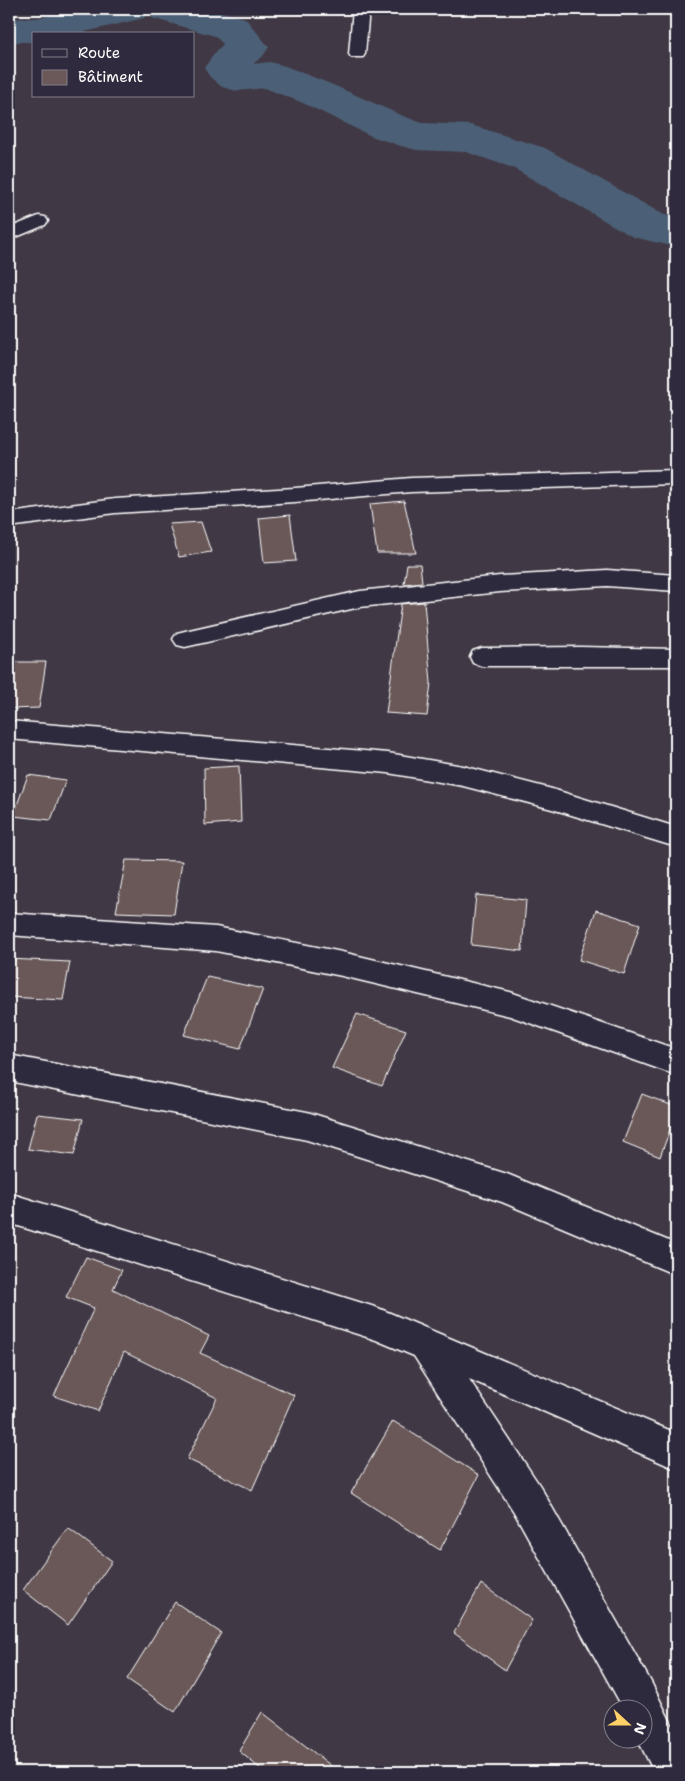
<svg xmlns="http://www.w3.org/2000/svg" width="685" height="1781" viewBox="0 0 685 1781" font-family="'Shantell Sans',sans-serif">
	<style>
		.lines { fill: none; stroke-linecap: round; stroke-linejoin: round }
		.river { fill: #4c6177; fill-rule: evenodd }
		.building { fill: #6b5959; stroke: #fff }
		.street-casing { stroke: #fff; stroke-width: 3 }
		.street { fill: #2f2a3d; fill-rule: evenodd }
	</style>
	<rect width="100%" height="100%" fill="#413845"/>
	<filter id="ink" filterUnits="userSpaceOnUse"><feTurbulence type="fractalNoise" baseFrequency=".02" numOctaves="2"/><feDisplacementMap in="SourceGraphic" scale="10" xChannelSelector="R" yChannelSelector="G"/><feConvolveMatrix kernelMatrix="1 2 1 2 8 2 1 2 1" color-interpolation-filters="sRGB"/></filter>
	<g filter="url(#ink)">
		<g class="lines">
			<path class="river" d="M78 9H210L245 18 269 47 263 56 253 64 270 62 285 66 333 85 403 116 422 123 471 125 545 148 664 215 676 217V247L633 237 513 168 466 152 417 150 401 146 371 136 303 103 265 88 237 91 222 87 210 77 204 68 217 50 224 45 215 36 152 18 148 12 144 18 76 34H34V42H9V17C31 22 56 14 78 9Z"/>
		</g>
		<g class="building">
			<path d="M404 501 416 553H377L370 504Z"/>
			<path d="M290 515 296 561 264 563 259 518Z"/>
			<path d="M201 522 211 552 179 557 169 524Z"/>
			<path d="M407 564H420L422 582 404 584Z"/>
			<path d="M424 602 431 683 427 716 386 713 401 604Z"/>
			<path d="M13 662H46L39 708 9 709V683Z"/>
			<path d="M239 766 241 822 205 825 204 768Z"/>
			<path d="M28 775 66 780 51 820 13 816Z"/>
			<path d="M126 860 182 861 174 914 116 912Z"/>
			<path d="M476 895 526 900 522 951 471 945Z"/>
			<path d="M596 910 640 924 624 974 579 960Z"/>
			<path d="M9 959 70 962 63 1000 9 997Z"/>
			<path d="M207 977 263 989 240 1049 184 1035Z"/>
			<path d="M357 1014 406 1030 382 1086 332 1068Z"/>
			<path d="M642 1094 676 1107V1113L660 1157 623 1142Z"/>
			<path d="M37 1114 83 1119 74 1155 28 1149Z"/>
			<path d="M86 1257 122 1270 113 1289 209 1336 200 1353 294 1395 252 1490 187 1459 217 1398 124 1352 98 1411 54 1396 94 1308 66 1297Z"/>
			<path d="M393 1421 479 1475 440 1550 351 1493Z"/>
			<path d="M68 1528 112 1561 68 1625 23 1590Z"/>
			<path d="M481 1584 532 1620 505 1670 454 1633Z"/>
			<path d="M175 1602 221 1633 175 1712 127 1679Z"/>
			<path d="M262 1712 339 1772H264L239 1751Z"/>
		</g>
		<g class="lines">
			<g class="street-casing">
				<g id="street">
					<path d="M353 9H369L365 54 363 57H351L349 54Z"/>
					<path d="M39 216 45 217 48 221 45 225 9 240V228Z"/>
					<path d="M676 470V484L411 492 295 502 115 513 9 527V513L115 499 295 488 411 478Z"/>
					<path d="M607 570 676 575V591L607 586 500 592 360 607 185 647 177 645 173 639 177 633 185 631 360 591 500 576Z"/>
					<path d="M580 647 676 649V666H482L473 663 470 657 473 651 482 648Z"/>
					<path d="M9 721 388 753 463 766 552 789 676 827V847L552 809 463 786 388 773 9 739Z"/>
					<path d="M9 913 216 927 342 952 510 992 676 1049V1075L510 1016 342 976 216 951 9 935Z"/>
					<path d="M9 1055 307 1112 507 1174 676 1244V1275L502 1202 307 1140 9 1081Z"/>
					<path d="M9 1193 378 1308 676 1433V1469L469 1379 540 1486 651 1682 676 1733V1772H654L637 1738H642V1708H623L514 1512 414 1356 376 1340 9 1223Z"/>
				</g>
			</g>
			<use href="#street" class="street"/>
		</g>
	</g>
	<rect width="685" height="1781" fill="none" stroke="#2f2a3d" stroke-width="30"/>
	<rect x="15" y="15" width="655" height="1751" fill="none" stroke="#fff" stroke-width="2" filter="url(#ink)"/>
	<rect x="32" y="32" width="162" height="65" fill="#2f2a3d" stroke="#827f8b"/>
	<rect x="42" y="49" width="25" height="8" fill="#2f2a3d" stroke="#827f8b"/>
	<text x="78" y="58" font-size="15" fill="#ffffff">Route</text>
	<rect x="42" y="70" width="25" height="15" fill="#6b5959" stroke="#827f8b"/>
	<text x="78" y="82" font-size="15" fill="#ffffff">Bâtiment</text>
	<g transform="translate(628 1724) rotate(111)"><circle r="24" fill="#2f2a3d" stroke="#827f8b"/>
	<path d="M0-4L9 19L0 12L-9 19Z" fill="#ffd166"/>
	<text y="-8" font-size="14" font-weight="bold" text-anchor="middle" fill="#ffffff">N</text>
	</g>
</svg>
